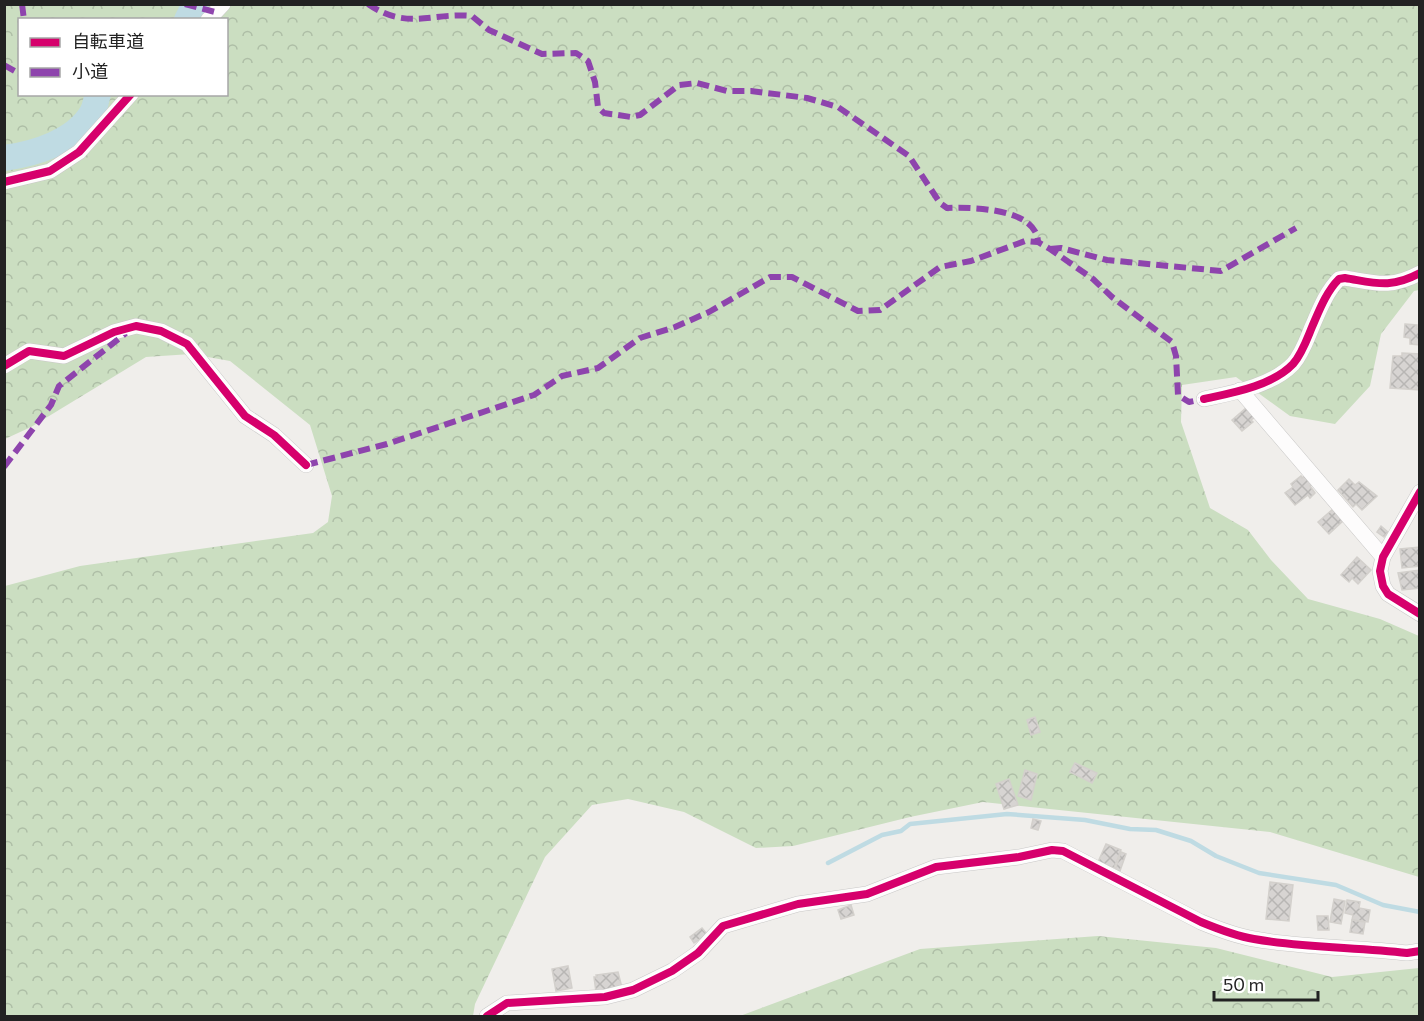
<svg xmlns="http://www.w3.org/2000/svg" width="1424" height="1021" viewBox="0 0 1424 1021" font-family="Commissioner,'Noto Sans JP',sans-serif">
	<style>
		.forest { fill: url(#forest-crowns); fill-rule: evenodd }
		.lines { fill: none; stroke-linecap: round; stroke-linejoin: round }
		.stream { stroke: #bfdbe3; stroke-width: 4.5 }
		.river { stroke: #bfdbe3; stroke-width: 26 }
		.building { fill: url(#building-cross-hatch); stroke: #d3d0cc; stroke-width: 1.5 }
		.street-casing { stroke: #c9c8c7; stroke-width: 16 }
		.street { stroke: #fdfcfc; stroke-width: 15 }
		.quiet { stroke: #8e44ad; stroke-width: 6; stroke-dasharray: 12 6; stroke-linecap: butt }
		.cycleway-casing { stroke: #fff; stroke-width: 11 }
		.cycleway { stroke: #d6006c; stroke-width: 8 }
	</style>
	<defs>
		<pattern id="forest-crowns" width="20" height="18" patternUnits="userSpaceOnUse" patternTransform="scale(1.5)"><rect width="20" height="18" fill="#cbdec1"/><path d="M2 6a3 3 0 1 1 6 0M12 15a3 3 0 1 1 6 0" fill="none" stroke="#aebea6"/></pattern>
		<pattern id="building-cross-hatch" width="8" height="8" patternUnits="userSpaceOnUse" patternTransform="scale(1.5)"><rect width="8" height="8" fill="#d7d4d2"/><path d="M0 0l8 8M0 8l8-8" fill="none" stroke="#b8b6b4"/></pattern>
	</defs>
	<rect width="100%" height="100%" fill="#f0eeeb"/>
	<g class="forest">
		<path d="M5 5H1419V290L1414 291 1381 334 1370 386 1335 424 1290 416 1236 377 1182 385 1181 422 1210 508 1248 530 1271 560 1308 599 1380 619 1419 636V877L1270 832 983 802 910 817 793 846 756 848 684 812 628 799 592 805 545 857 475 1004 473 1016H5V586L80 566 313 533 328 522 332 496 310 425 230 361 191 354 146 357 31 427 5 439ZM20 20H226V94H20Z"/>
		<path d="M1098 936 1216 948 1332 977 1419 968V1016H740L920 949Z"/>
	</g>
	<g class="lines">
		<path class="stream" d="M828 863 882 835 901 831 910 824 1007 814 1085 820 1130 829 1156 830 1191 841 1216 856 1259 873 1336 885 1383 905 1420 912"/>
		<g class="river">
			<path d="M187 20 195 4"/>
			<path d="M4 158C35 154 76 141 92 113 95 108 96 100 98 94"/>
		</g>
	</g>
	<g class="building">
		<path d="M1405 324 1417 325V329H1420V345L1410 344V338L1404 337Z"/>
		<path d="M1402 353 1420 354V390L1390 388 1393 356H1402Z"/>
		<path d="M1247 407 1255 417 1251 420 1253 422 1242 431 1232 420Z"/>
		<path d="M1305 475 1313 484 1310 486 1315 493 1310 498 1308 495 1295 505 1285 493 1293 487 1291 484 1301 476 1302 478Z"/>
		<path d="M1349 479 1355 485 1359 482 1377 496 1362 510 1356 504 1353 507 1338 490Z"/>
		<path d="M1333 509 1343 521 1329 534 1318 522Z"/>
		<path d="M1381 526 1388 532 1384 537 1377 532Z"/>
		<path d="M1420 547V566L1402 568 1400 549Z"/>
		<path d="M1357 557 1371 570 1358 584 1352 578 1349 582 1341 575Z"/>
		<path d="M1420 570V588L1402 590 1398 573Z"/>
		<path d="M1035 717 1040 732 1031 735 1027 720Z"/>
		<path d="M1075 763 1097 773 1092 783 1070 772Z"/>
		<path d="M1025 770 1037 774 1031 800 1018 796Z"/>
		<path d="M1009 779 1018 805 1004 809 996 784Z"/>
		<path d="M1033 819 1041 821 1038 830 1031 828Z"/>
		<path d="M1106 844 1121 850 1114 868 1098 862Z"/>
		<path d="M1121 852 1126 854 1120 871 1115 870Z"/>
		<path d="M1270 882 1293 885 1289 921 1266 919Z"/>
		<path d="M1334 899 1345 901 1341 924 1330 922Z"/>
		<path d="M1347 900 1360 902 1359 908 1370 910 1368 922 1352 920 1353 915 1345 913Z"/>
		<path d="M851 905 854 915 841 919 838 910Z"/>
		<path d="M1317 916H1328L1329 930H1318Z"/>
		<path d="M1352 920 1365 922 1363 934 1350 932Z"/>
		<path d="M702 928 707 934 694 943 690 937Z"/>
		<path d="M568 966 572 988 556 991 552 969Z"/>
		<path d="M618 972 622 988 596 992 594 977H597L596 975Z"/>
	</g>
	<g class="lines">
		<g class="street-casing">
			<g id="street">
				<path d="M208 20 223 4"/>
				<path d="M4 182 50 171 79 152 131 94"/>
				<path d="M4 366 29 351 64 356 114 332 136 326 161 331 187 344 245 416 274 435 306 465"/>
				<path d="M1240 390 1383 557"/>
				<path d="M1204 399C1232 393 1272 386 1293 364 1302 354 1307 339 1312 327 1319 311 1326 292 1339 279L1345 278C1376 283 1390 289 1420 273"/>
				<path d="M1420 492 1383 557 1380 571 1383 586 1388 594 1420 614"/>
				<path d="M487 1016 507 1003 605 997 633 990 672 971 698 953 723 926 798 904 867 894 936 867 1019 857 1052 850 1063 851 1201 922C1218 929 1236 936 1254 939 1304 948 1357 947 1407 953L1420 951"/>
			</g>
		</g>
		<use href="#street" class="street"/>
		<g class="quiet">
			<path d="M22 4 24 20"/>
			<path d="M185 4 215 12"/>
			<path d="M368 4C407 31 432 12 472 16L489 30 542 54 576 53 588 61 595 82 598 107 604 113 631 117 640 115 679 85 697 83 727 91H751L807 98 838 107 909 156 940 203 947 208C971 207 1037 208 1038 242"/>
			<path d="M4 65 20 74"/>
			<path d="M1050 249 1061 248 1107 260 1221 271 1296 228"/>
			<path d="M306 465 387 444 534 395 562 376 598 368 640 338 675 327 709 312 770 277H792L858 311 880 310 940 267 971 261 1025 241 1038 242 1050 249 1093 279 1112 297 1172 342 1176 356 1178 395 1189 402 1204 399"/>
			<path d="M4 467 51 405 59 386 126 333"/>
		</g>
		<g class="cycleway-casing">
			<g id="cycleway">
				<path d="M4 182 50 171 79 152 131 94"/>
				<path d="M4 366 29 351 64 356 114 332 136 326 161 331 187 344 245 416 274 435 306 465"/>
				<path d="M1204 399C1232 393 1272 386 1293 364 1302 354 1307 339 1312 327 1319 311 1326 292 1339 279L1345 278C1376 283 1390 289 1420 273"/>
				<path d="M1420 492 1383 557 1380 571 1383 586 1388 594 1420 614"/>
				<path d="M487 1016 507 1003 605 997 633 990 672 971 698 953 723 926 798 904 867 894 936 867 1019 857 1052 850 1063 851 1201 922C1218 929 1236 936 1254 939 1304 948 1357 947 1407 953L1420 951"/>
			</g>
		</g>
		<use href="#cycleway" class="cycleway"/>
	</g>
	<rect width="1424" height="1021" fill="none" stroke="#222222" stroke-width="12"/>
	<rect x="18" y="18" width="210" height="78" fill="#ffffff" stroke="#a7a7a7" stroke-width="1.5"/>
	<rect x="30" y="38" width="30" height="9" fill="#d6006c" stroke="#a7a7a7" stroke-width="1.5"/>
	<text x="72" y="48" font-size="18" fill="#222222">自転車道</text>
	<rect x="30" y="68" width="30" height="9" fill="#8e44ad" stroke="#a7a7a7" stroke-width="1.5"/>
	<text x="72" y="78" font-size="18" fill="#222222">小道</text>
	<path d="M1214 991v9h104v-9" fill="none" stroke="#222222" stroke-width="3"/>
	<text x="1223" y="991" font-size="18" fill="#222222" stroke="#ffffff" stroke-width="4.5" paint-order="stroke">50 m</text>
</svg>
